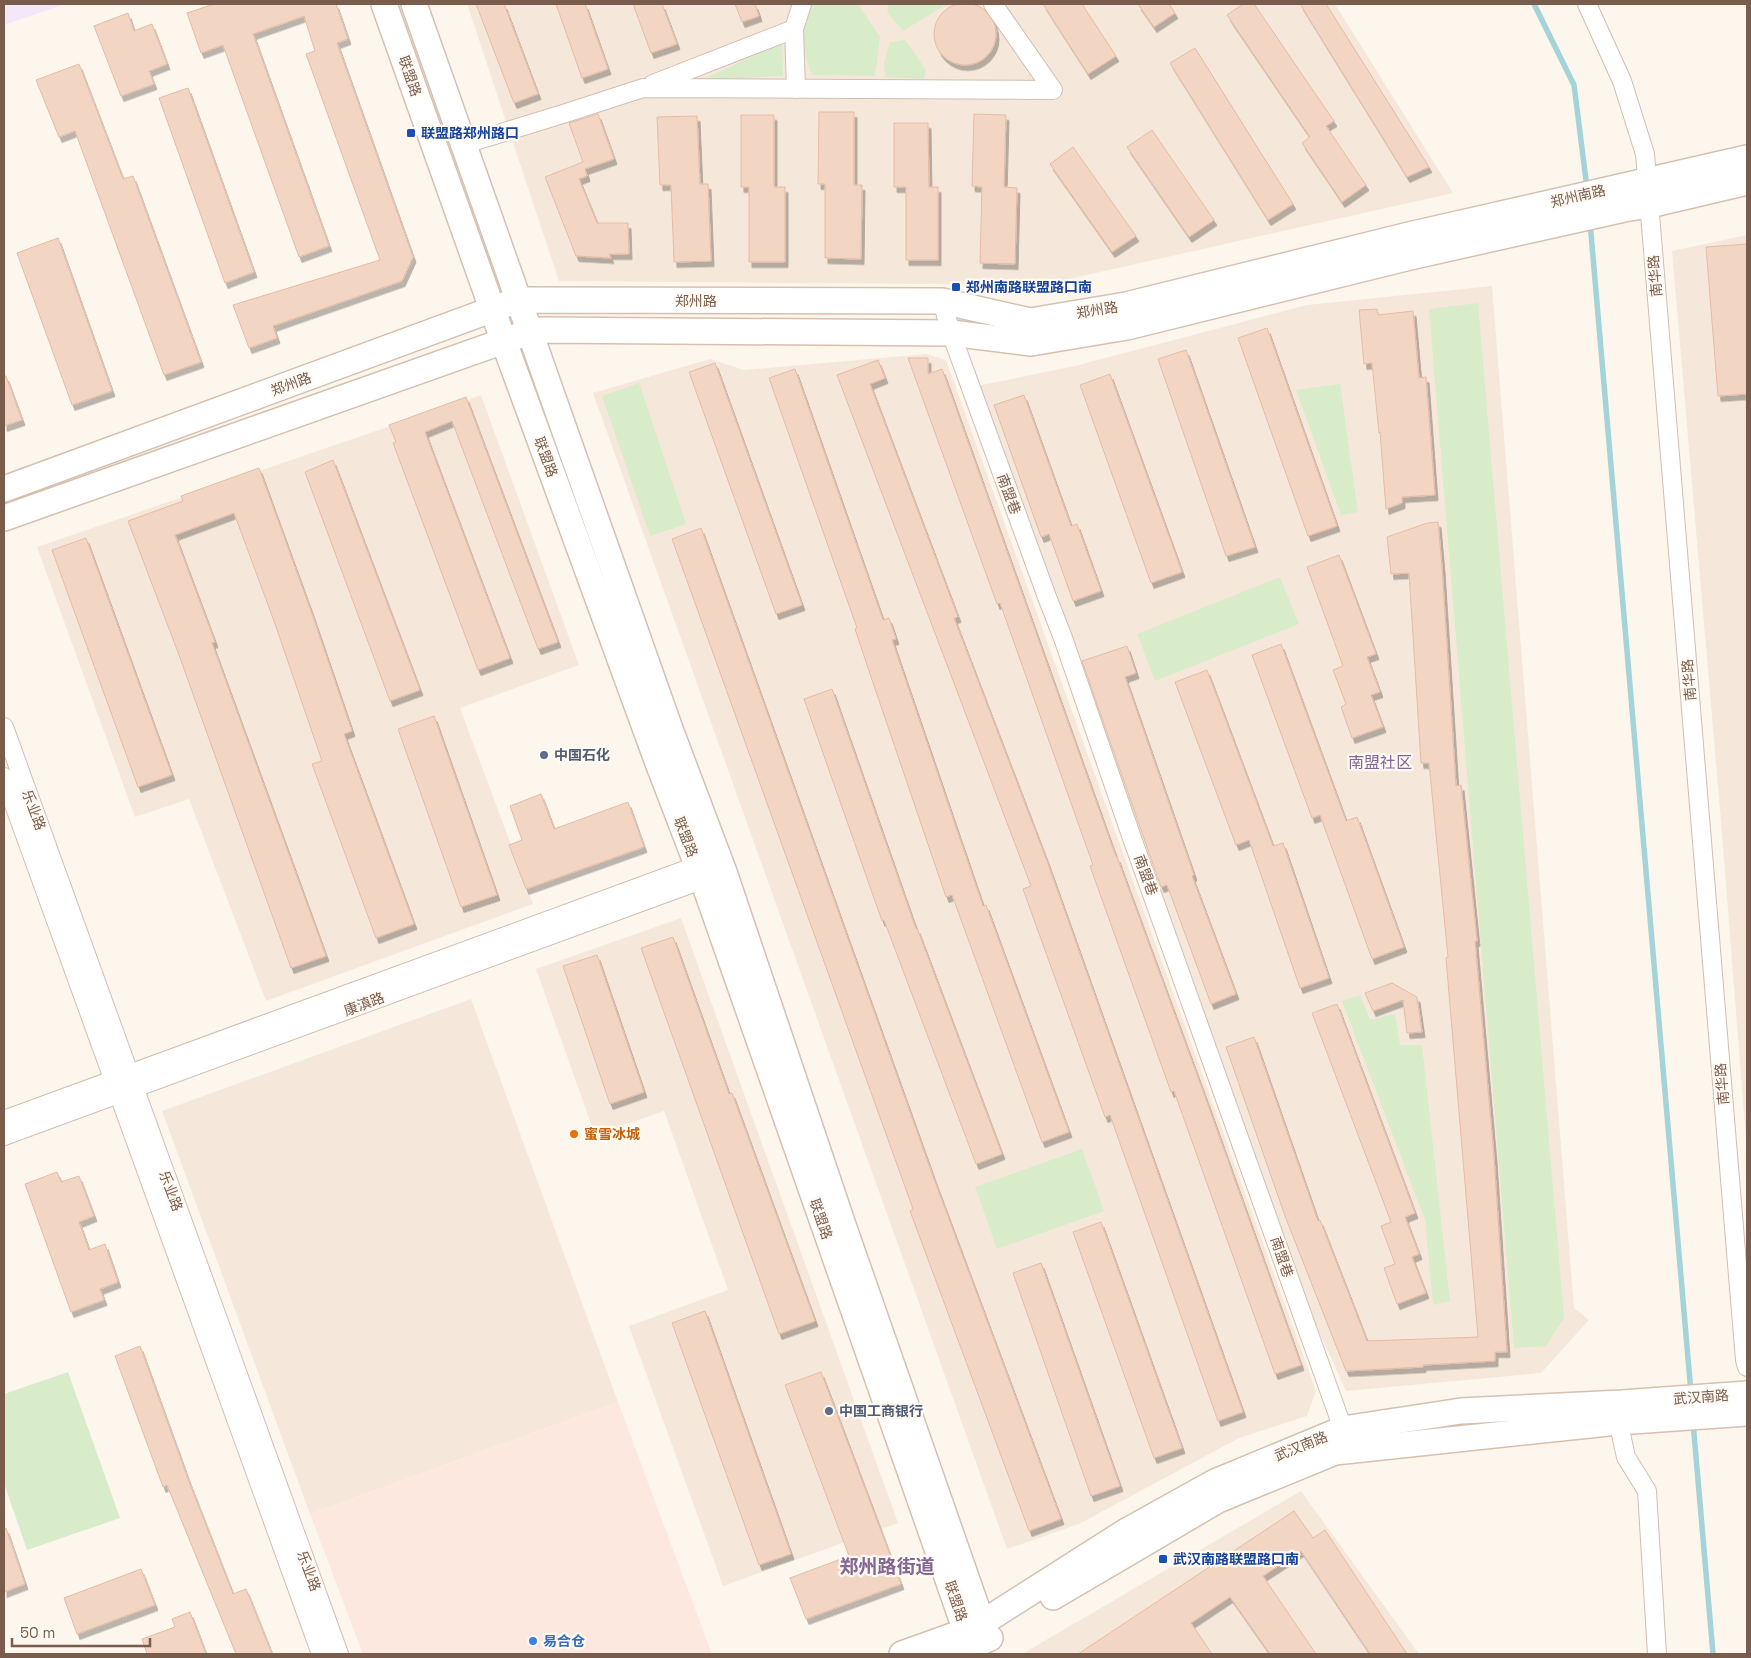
<svg xmlns="http://www.w3.org/2000/svg" width="1751" height="1658" viewBox="0 0 1751 1658" font-family="'Space Grotesk','Noto Sans SC',sans-serif">
	<style>
		.residential { fill: #f5e8da }
		.commercial { fill: #fde8e0 }
		.education { fill: #f3e8fa }
		.green { fill: #d8ecc9 }
		.lines { fill: none; stroke-linecap: round; stroke-linejoin: round }
		.stream { stroke: #a5d3da; stroke-width: 5.5 }
		.building { fill: #f3d5c3; stroke: #e6bba3; filter: url(#shadow) }
		.street-casing { stroke: #d1beb0; stroke-width: 20 }
		.secondary-casing { stroke: #d6c0b0; stroke-width: 28 }
		.street { stroke: #fff; stroke-width: 18 }
		.secondary { stroke: #fff; stroke-width: 25 }
		.transit-dot { fill: #1a4fb4; stroke: #fffaf3; stroke-width: 2 }
		.service-dot { fill: #5c6f8a; stroke: #fffaf3; stroke-width: 2 }
		.food-dot { fill: #e8710a; stroke: #fffaf3; stroke-width: 2 }
		.shop-dot { fill: #3f7fe0; stroke: #fffaf3; stroke-width: 2 }
		.labels { text-anchor: middle; stroke-width: 4.5; stroke-linejoin: round; paint-order: stroke }
		.street-label { font-size: 14px; fill: #7a5c4d; stroke: #fffaf3 }
		.transit-label { font-size: 14px; font-weight: bold; fill: #164399; stroke: #fffaf3; text-anchor: start }
		.service-label { font-size: 14px; font-weight: bold; fill: #4e5e75; stroke: #fffaf3; text-anchor: start }
		.food-label { font-size: 14px; font-weight: bold; fill: #c56008; stroke: #fffaf3; text-anchor: start }
		.shop-label { font-size: 14px; font-weight: bold; fill: #366cbe; stroke: #fffaf3; text-anchor: start }
		.quarter-label { font-size: 16px; fill: #846695; stroke: #fffaf3 }
		.district-label { font-size: 19px; font-weight: bold; fill: #846695; stroke: #fffaf3 }
	</style>
	<defs>
		<filter id="shadow"><feDropShadow dx="3" dy="5.5" stdDeviation="0" flood-color="#0004"/></filter>
	</defs>
	<rect width="100%" height="100%" fill="#fdf6ec"/>
	<g class="residential">
		<path d="M467 4H1335L1453 193 1042 285 559 281Z"/>
		<path d="M1747 235V1153L1721 821 1672 251Z"/>
		<path d="M1492 286 1574 1308 1589 1320 1541 1373 1346 1391 1310 1312 977 386 1075 366 1307 305Z"/>
		<path d="M926 354 946 360 1316 1391 1307 1416 1239 1438 1079 1524 1007 1549 593 393 710 359 744 370Z"/>
		<path d="M481 395 579 665 460 708 533 904 266 1001 189 799 135 817 37 547Z"/>
		<path d="M681 918 898 1523 723 1586 629 1326 728 1290 664 1111 595 1135 536 969Z"/>
		<path d="M471 999 618 1402 310 1514 162 1111Z"/>
		<path d="M1301 1491 1419 1654H1022Z"/>
	</g>
	<path class="commercial" d="M618 1402 712 1654H363L310 1514Z"/>
	<path class="education" d="M4 4H66L4 25Z"/>
	<g class="green">
		<path d="M811 4H858L880 37 875 76 812 75 802 47 803 28Z"/>
		<path d="M889 4H947L903 31 887 12Z"/>
		<path d="M905 40 926 70 924 79 885 77 884 63 890 42Z"/>
		<path d="M782 43 783 76 701 80Z"/>
		<path d="M1478 303 1564 1318 1546 1346 1514 1348 1429 309Z"/>
		<path d="M639 383 686 524 650 536 602 396Z"/>
		<path d="M1340 384 1358 512 1341 515 1296 390Z"/>
		<path d="M1280 577 1299 624 1155 681 1137 634Z"/>
		<path d="M1360 995 1370 1020 1395 1014 1400 1045H1422L1450 1301 1433 1305 1425 1220 1342 1001Z"/>
		<path d="M1082 1149 1104 1211 997 1249 975 1187Z"/>
		<path d="M68 1372 120 1518 27 1550 4 1483V1394Z"/>
	</g>
	<g class="lines">
		<g class="stream">
			<path d="M1534 4 1574 85 1587 188"/>
			<path d="M1590 222 1691 1393"/>
			<path d="M1693 1422 1713 1654"/>
		</g>
	</g>
	<g class="building">
		<circle cx="965" cy="34" r="31"/>
		<path d="M214 4H336L348 39 337 43 413 257 402 281 273 326 277 338 249 348 233 305 380 260 306 54 315 51 304 16 253 34 329 246 299 257 223 45 201 53 187 13Z"/>
		<path d="M476 4H504L538 94 514 103Z"/>
		<path d="M556 4H585L608 69 582 78Z"/>
		<path d="M633 4H662L677 44 651 53Z"/>
		<path d="M735 4H755L759 16 742 22Z"/>
		<path d="M1043 4H1082L1116 56 1088 74Z"/>
		<path d="M1138 4H1169L1175 13 1154 27Z"/>
		<path d="M1243 4H1254L1334 121 1326 126 1366 185 1342 202 1302 143 1310 137 1227 15Z"/>
		<path d="M1300 4H1326L1429 167 1407 177Z"/>
		<path d="M128 13 134 31 152 24 167 64 149 71 154 84 121 96 94 26Z"/>
		<path d="M1195 48 1293 204 1268 220 1170 63Z"/>
		<path d="M79 64 123 179 133 176 201 362 164 375 75 131 59 137 36 80Z"/>
		<path d="M188 88 254 272 225 283 159 98Z"/>
		<path d="M819 112H854V185H862L861 259 825 258V184H818Z"/>
		<path d="M598 114 614 159 585 169 587 176 579 179 597 223H628L629 254H609L611 258 576 256 545 177 583 162 569 123Z"/>
		<path d="M974 114 1006 115 1004 187 1017 188 1015 264 980 263 982 187 972 186Z"/>
		<path d="M741 115H774V187H785V262H749V187H741Z"/>
		<path d="M697 116 700 184H708L711 261 674 262 671 185H660L657 117Z"/>
		<path d="M894 123H928L929 187H938V260H906V187H894Z"/>
		<path d="M1152 130 1214 220 1189 237 1127 147Z"/>
		<path d="M1073 147 1136 236 1112 252 1050 164Z"/>
		<path d="M58 238 112 391 72 405 17 253Z"/>
		<path d="M1747 244V394L1718 396 1706 247Z"/>
		<path d="M1377 309 1378 315 1413 311 1419 378 1426 377 1435 495 1402 497V503L1386 509 1380 432 1379 433 1372 363 1364 364 1359 310Z"/>
		<path d="M1267 328 1337 526 1308 536 1238 338Z"/>
		<path d="M1186 350 1255 547 1226 556 1158 359Z"/>
		<path d="M908 358H928V374L942 369 1116 857H1117L1207 1102 1301 1365 1275 1374 1174 1091 1171 1092 1090 866 1093 865 1000 603 997 604Z"/>
		<path d="M878 360 885 378 870 384 958 617 954 618 1047 861 1243 1412 1218 1421 1110 1115 1105 1117 1023 889 1031 886 837 375Z"/>
		<path d="M715 363 802 605 776 614 689 372Z"/>
		<path d="M795 369 883 620 889 618 896 639 892 640 983 906 986 905 1069 1132 1042 1142 952 895 946 897 869 671 855 629 857 628 769 378Z"/>
		<path d="M1110 374 1182 572 1151 583 1080 385Z"/>
		<path d="M4 376H6L22 420 4 426Z"/>
		<path d="M1024 395 1071 526 1077 524 1101 591 1073 601 1049 534 1041 537 994 405Z"/>
		<path d="M466 397 558 642 538 649 452 421 425 432 510 658 478 670 393 443 396 442 389 425Z"/>
		<path d="M333 460 420 690 390 701 305 472Z"/>
		<path d="M259 468 311 611 352 731 344 734 414 924 376 938 312 764 322 761 274 621 234 513 175 535 215 642 212 643 326 956 291 968 179 655 128 521 183 501 181 496Z"/>
		<path d="M1438 522 1442 567 1456 786 1461 785 1477 941H1475L1494 1157 1507 1352H1495V1361L1423 1365V1367L1346 1371 1285 1216 1226 1047 1254 1037 1318 1221 1320 1220 1367 1341 1478 1337 1446 958 1448 957 1429 763H1421L1409 573 1391 574 1387 537 1427 523Z"/>
		<path d="M701 528 934 1179 1061 1519 1029 1531 910 1211 913 1209 672 539Z"/>
		<path d="M86 538 172 775 138 787 52 550Z"/>
		<path d="M1339 555 1376 654 1367 657 1380 692 1371 695 1383 727 1352 738 1341 707 1346 704 1333 670 1343 666 1307 567Z"/>
		<path d="M1281 644 1346 821 1357 817 1404 947 1372 959 1320 815 1312 818 1252 655Z"/>
		<path d="M1127 646 1136 673 1125 677 1194 875 1192 876 1236 994 1211 1004 1167 885 1161 887 1082 661Z"/>
		<path d="M1207 670 1273 846 1283 843 1329 978 1300 988 1249 840 1236 845 1175 682Z"/>
		<path d="M832 689 916 929 917 928 1002 1154 976 1164 884 920 882 921 804 699Z"/>
		<path d="M434 716 497 895 461 907 398 729Z"/>
		<path d="M541 794 554 829 628 802 644 847 526 889 509 845 522 840 510 806Z"/>
		<path d="M673 937 729 1094 732 1093 815 1321 779 1334 641 948Z"/>
		<path d="M597 955 644 1092 610 1104 563 966Z"/>
		<path d="M1392 983 1417 997 1422 1032 1407 1033 1403 1000 1373 1011 1365 993Z"/>
		<path d="M1337 1004 1415 1213 1405 1217 1419 1254 1412 1257 1426 1293 1397 1304 1384 1268 1395 1264 1381 1226 1391 1222 1312 1013Z"/>
		<path d="M57 1172 61 1182 79 1176 94 1216 79 1222 89 1250 105 1244 118 1282 100 1289 104 1300 71 1312 25 1184Z"/>
		<path d="M1101 1222 1182 1448 1154 1458 1073 1232Z"/>
		<path d="M1041 1263 1120 1486 1091 1496 1013 1273Z"/>
		<path d="M705 1311 791 1554 759 1565 672 1323Z"/>
		<path d="M140 1346 188 1479 233 1594 246 1589 272 1654H236L167 1485 163 1487 115 1356Z"/>
		<path d="M821 1372 901 1584 806 1619 790 1578 849 1556 785 1385Z"/>
		<path d="M1294 1511 1313 1538 1325 1530 1407 1654H1370L1301 1551 1263 1576 1316 1654H1270L1230 1597 1191 1623 1212 1654H1078Z"/>
		<path d="M6 1528 25 1584 4 1592V1529Z"/>
		<path d="M141 1569 155 1605 77 1634 64 1598Z"/>
		<path d="M190 1612 206 1654H147L142 1639 175 1627 172 1619Z"/>
	</g>
	<g class="lines">
		<g class="street-casing">
			<g id="street">
				<path d="M1587 4 1622 81 1645 154 1745 1360 1747 1367"/>
				<path d="M653 84 794 29"/>
				<path d="M796 89 794 29 802 4"/>
				<path d="M464 146 475 141 566 113 643 88 1053 90 993 4"/>
				<path d="M942 301 951 333 1047 597 1063 638 1133 841 1343 1429 1344 1441"/>
				<path d="M4 727 339 1654"/>
				<path d="M4 777 321 1654"/>
				<path d="M4 1120 707 862"/>
				<path d="M4 1136 712 876"/>
				<path d="M1616 1411 1626 1457 1647 1491 1657 1654"/>
			</g>
		</g>
		<g class="secondary-casing">
			<g id="secondary">
				<path d="M384 4 504 342 658 763 703 880 966 1631 979 1643"/>
				<path d="M414 4 670 729 724 872 843 1225 982 1623 979 1643"/>
				<path d="M4 489 518 300 942 301 1030 321 1126 305 1409 235 1747 158"/>
				<path d="M4 518 529 332 541 330 951 333 1031 343 1127 327 1410 257 1624 209 1649 205 1747 182"/>
				<path d="M1053 1597 1218 1500 1335 1452 1618 1422 1747 1413"/>
				<path d="M902 1654 966 1631 982 1623 1125 1532 1215 1482 1343 1429 1461 1411 1622 1403 1747 1394"/>
				<path d="M954 1654 990 1638"/>
			</g>
		</g>
		<use href="#street" class="street"/>
		<use href="#secondary" class="secondary"/>
	</g>
	<g class="transit-dot">
		<rect x="406" y="128" width="10" height="10" rx="2.5"/>
		<rect x="951" y="282" width="10" height="10" rx="2.5"/>
		<rect x="1158" y="1554" width="10" height="10" rx="2.5"/>
	</g>
	<g class="service-dot">
		<circle cx="544" cy="755" r="5"/>
		<circle cx="829" cy="1411" r="5"/>
	</g>
	<circle class="food-dot" cx="574" cy="1134" r="5"/>
	<circle class="shop-dot" cx="533" cy="1641" r="5"/>
	<g class="labels">
		<g class="street-label">
			<text transform="translate(410 76) rotate(71)" y="5">联盟路</text>
			<text transform="translate(1578 196) rotate(-13)" y="5">郑州南路</text>
			<text transform="translate(1655 276) rotate(-95)" y="5">南华路</text>
			<text x="696" y="306">郑州路</text>
			<text transform="translate(1097 310) rotate(-9)" y="5">郑州路</text>
			<text transform="translate(291 384) rotate(-20)" y="5">郑州路</text>
			<text transform="translate(546 457) rotate(70)" y="5">联盟路</text>
			<text transform="translate(1009 494) rotate(70)" y="5">南盟巷</text>
			<text transform="translate(1689 680) rotate(-95)" y="5">南华路</text>
			<text transform="translate(34 810) rotate(70)" y="5">乐业路</text>
			<text transform="translate(686 837) rotate(69)" y="5">联盟路</text>
			<text transform="translate(1146 875) rotate(70)" y="5">南盟巷</text>
			<text transform="translate(364 1004) rotate(-20)" y="5">康滇路</text>
			<text transform="translate(1722 1084) rotate(-95)" y="5">南华路</text>
			<text transform="translate(171 1191) rotate(70)" y="5">乐业路</text>
			<text transform="translate(821 1219) rotate(71)" y="5">联盟路</text>
			<text transform="translate(1282 1257) rotate(71)" y="5">南盟巷</text>
			<text transform="translate(1701 1397) rotate(-4)" y="5">武汉南路</text>
			<text transform="translate(1301 1446) rotate(-22)" y="5">武汉南路</text>
			<text transform="translate(309 1571) rotate(70)" y="5">乐业路</text>
			<text transform="translate(956 1601) rotate(71)" y="5">联盟路</text>
		</g>
		<g class="transit-label">
			<text x="421" y="138">联盟路郑州路口</text>
			<text x="966" y="292">郑州南路联盟路口南</text>
			<text x="1173" y="1564">武汉南路联盟路口南</text>
		</g>
		<g class="service-label">
			<text x="554" y="760">中国石化</text>
			<text x="839" y="1416">中国工商银行</text>
		</g>
		<g class="food-label">
			<text x="584" y="1139">蜜雪冰城</text>
		</g>
		<g class="shop-label">
			<text x="543" y="1646">易合仓</text>
		</g>
		<g class="quarter-label">
			<text x="1380" y="768">南盟社区</text>
		</g>
		<g class="district-label">
			<text x="887" y="1573">郑州路街道</text>
		</g>
	</g>
	<rect width="1751" height="1658" fill="none" stroke="#7a5c4d" stroke-width="10"/>
	<path d="M12 1638v8h138v-8" fill="none" stroke="#7a5c4d" stroke-width="2.5"/>
	<text x="20" y="1638" font-size="15" fill="#7a5c4d" stroke="#fffaf3" stroke-width="4" paint-order="stroke">50 m</text>
</svg>
